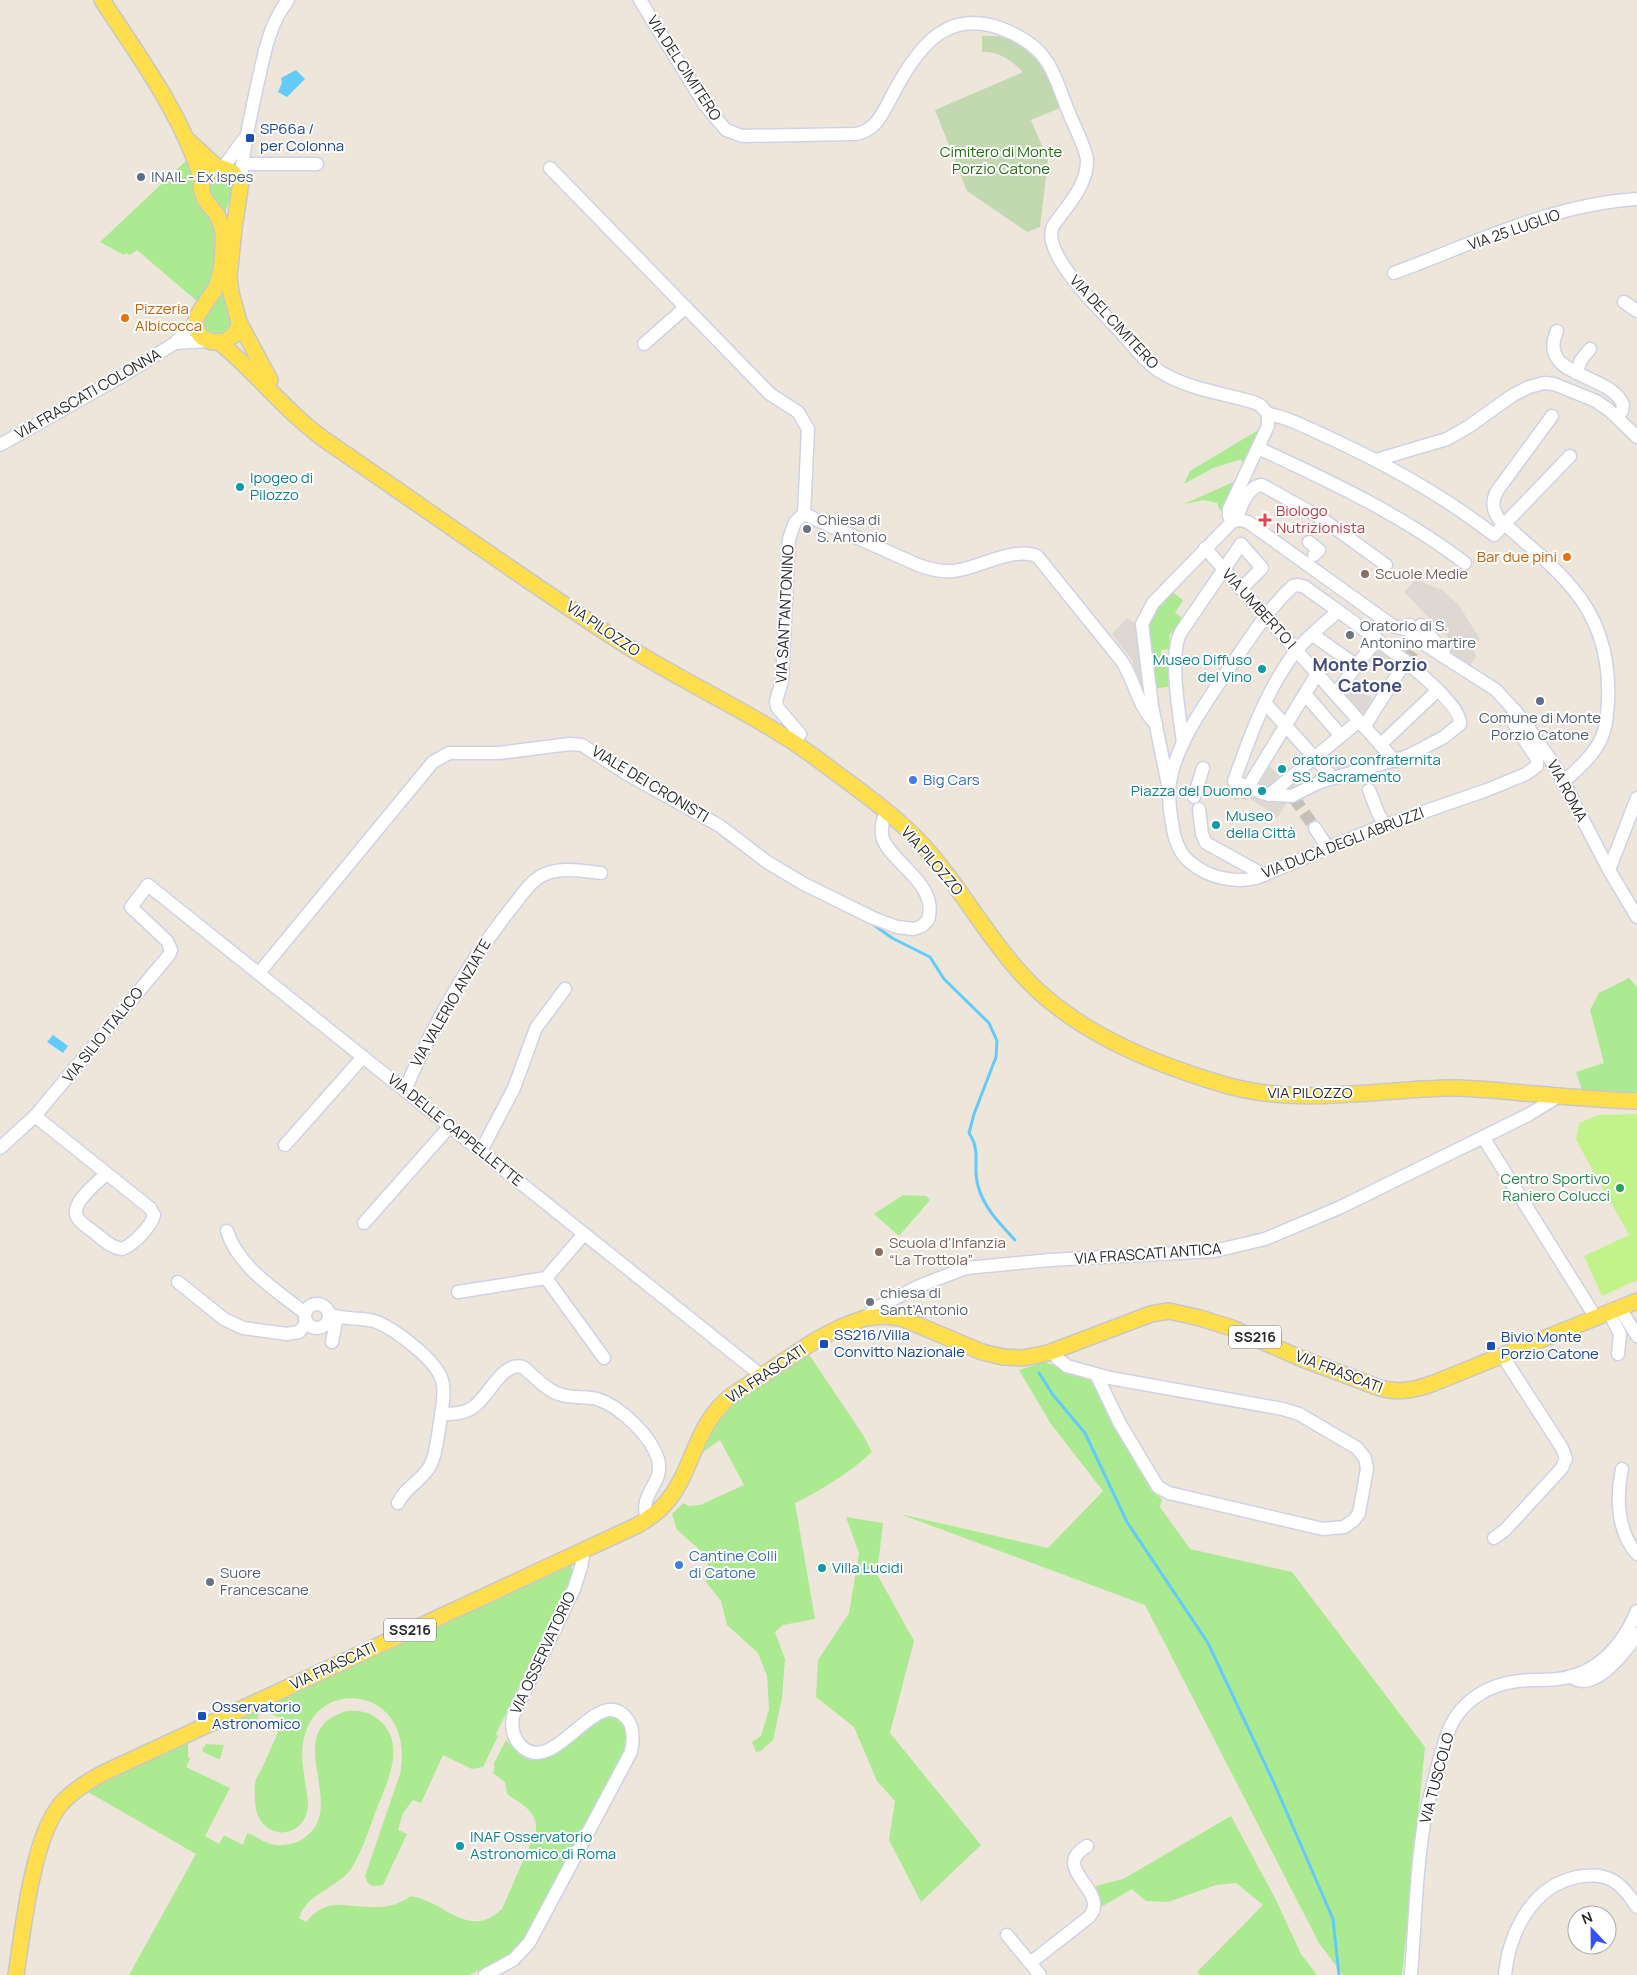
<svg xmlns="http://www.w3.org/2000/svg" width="1637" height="1975" viewBox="0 0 1637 1975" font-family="Manrope,sans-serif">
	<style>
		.green { fill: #abea91 }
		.cemetery { fill: #c2d9af }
		.pitch { fill: #c2f38b }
		.plaza { fill: #ddd9d2 }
		.water { fill: #62cbfb }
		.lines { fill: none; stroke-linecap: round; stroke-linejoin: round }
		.stream { stroke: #62cbfb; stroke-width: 3 }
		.minor-tunnel { stroke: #c7c0b7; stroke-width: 12; stroke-dasharray: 12 6; stroke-linecap: butt }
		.minor-casing { stroke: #cfd2e5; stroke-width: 15 }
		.major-casing { stroke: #c8c8c8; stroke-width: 18 }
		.minor { stroke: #fff; stroke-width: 12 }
		.major { stroke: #ffde4e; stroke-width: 15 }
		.transit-dot { fill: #1a4fb4; stroke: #fff; stroke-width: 2 }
		.service-dot { fill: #5c6f8a; stroke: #fff; stroke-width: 2 }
		.food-dot { fill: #e8710a; stroke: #fff; stroke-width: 2 }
		.culture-dot { fill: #0f9aa8; stroke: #fff; stroke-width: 2 }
		.health-dot { fill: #e0444e; stroke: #fff; stroke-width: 2 }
		.worship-dot { fill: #6b7280; stroke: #fff; stroke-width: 2 }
		.education-dot { fill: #8d6e63; stroke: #fff; stroke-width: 2 }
		.shop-dot { fill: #3f7fe0; stroke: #fff; stroke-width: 2 }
		.leisure-dot { fill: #2e9e5b; stroke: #fff; stroke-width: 2 }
		.labels { text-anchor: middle; stroke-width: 4; stroke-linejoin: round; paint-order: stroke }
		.shield { fill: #fff; stroke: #6a6a6a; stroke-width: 1 }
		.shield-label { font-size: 14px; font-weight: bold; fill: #2a2a2a }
		.street-label { font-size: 15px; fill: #2a2a2a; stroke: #fff }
		.transit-label { font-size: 15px; fill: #164399; stroke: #fff; text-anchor: start }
		.park-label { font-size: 15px; fill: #216f12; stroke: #fff }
		.service-label { font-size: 15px; fill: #4e5e75; stroke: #fff; text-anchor: start }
		.food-label { font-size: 15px; fill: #c56008; stroke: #fff; text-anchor: start }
		.culture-label { font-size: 15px; fill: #0d838f; stroke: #fff; text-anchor: start }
		.health-label { font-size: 15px; fill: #be3a42; stroke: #fff; text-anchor: start }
		.worship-label { font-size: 15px; fill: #5b616d; stroke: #fff; text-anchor: start }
		.education-label { font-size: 15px; fill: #785e54; stroke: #fff; text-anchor: start }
		.shop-label { font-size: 15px; fill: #366cbe; stroke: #fff; text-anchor: start }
		.leisure-label { font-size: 15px; fill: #27864d; stroke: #fff; text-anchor: end }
		.quarter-label { font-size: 18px; font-weight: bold; fill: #454d7f; stroke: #fff }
	</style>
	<rect width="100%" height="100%" fill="#eee6da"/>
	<g class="green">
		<path d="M190 157 195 174 193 189 197 203 213 217C216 235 219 274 209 291 207 295 201 299 198 302L137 250 130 255 126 253 124 255 100 242Z"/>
		<path d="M222 172 234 185 224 217 209 195 206 181Z"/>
		<path d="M222 288C229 308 239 319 224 336L207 335C198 313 209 306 222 288Z"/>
		<path d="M1260 429 1246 462 1243 464 1241 459 1213 468 1184 484 1190 471Z"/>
		<path d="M1238 480 1225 509 1220 510 1217 503 1204 500 1184 504Z"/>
		<path d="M1168 589 1183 600 1175 613 1185 620 1169 635 1170 649 1161 650 1162 666 1172 665 1173 686 1153 689 1145 626Z"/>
		<path d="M1629 978 1637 987V1096L1583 1093 1576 1072 1604 1063 1590 1010 1599 993Z"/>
		<path d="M903 1195 926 1196 930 1200 899 1236 874 1214Z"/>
		<path d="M808 1353 863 1435 872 1452C849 1473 822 1490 795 1503L815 1619 783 1625 775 1632 785 1659 782 1698 773 1740 761 1751 756 1752 752 1742 761 1736 769 1709 767 1676 758 1653 727 1625 721 1601 706 1582 708 1557 677 1530 672 1514 683 1503 689 1506 700 1505 744 1485 720 1440 703 1452 719 1418 735 1402Z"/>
		<path d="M1044 1362 1088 1376 1151 1490 1162 1499 1160 1507 1190 1549 1292 1572 1425 1747 1402 1975H1343L1319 1943 1145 1605 900 1514 1048 1548 1103 1491 1051 1424 1019 1370Z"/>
		<path d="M846 1517 883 1523 877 1574 914 1641 890 1733 981 1845 921 1902 889 1840 895 1801 877 1781 854 1727 816 1697 818 1660 849 1613 859 1553Z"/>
		<path d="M571 1563 573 1574 496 1734 498 1736 483 1767 472 1769 443 1755 421 1803 413 1800 403 1813 398 1830 407 1834 383 1885 372 1886 367 1882 365 1876 400 1774C417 1688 318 1674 304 1738 299 1757 306 1782 308 1802 309 1842 255 1844 255 1799 255 1794 254 1788 255 1783 256 1777 261 1771 263 1766 270 1750 277 1735 284 1719L261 1710 253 1727 216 1731 215 1729Z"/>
		<path d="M347 1711C359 1710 370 1712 379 1720 408 1744 386 1785 375 1813 368 1832 362 1852 351 1869 336 1889 307 1893 299 1918L306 1922C329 1894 348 1909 378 1907 390 1907 401 1903 411 1896 445 1901 468 1941 502 1909L536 1831C538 1811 521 1804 507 1794L505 1782 493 1773 495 1766 493 1765 506 1740 521 1755 533 1759 545 1757 595 1717 613 1713 628 1729 626 1751 520 1945C504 1961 488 1967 468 1975H129L196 1854 81 1788 188 1741V1757L190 1759 186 1767 230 1788 205 1836 219 1844 224 1835 243 1845 247 1833C256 1836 264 1843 275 1845 285 1846 296 1844 304 1838 351 1806 277 1731 347 1711Z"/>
		<path d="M206 1744 224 1745 220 1759H218L203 1752 202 1750Z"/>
		<path d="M1231 1816 1275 1898 1301 1954 1317 1975H1200L1197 1972 1263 1905 1236 1883 1216 1885 1168 1902 1146 1901 1132 1889 1101 1907 1096 1886 1123 1879Z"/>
	</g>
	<path class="cemetery" d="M982 36H1001L1019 44 1043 65 1060 108 1031 120 1048 160 1040 227 1027 232 967 191 935 110 1023 72C1011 60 999 51 982 52Z"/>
	<path class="pitch" d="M1637 1114V1280L1602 1296 1584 1256 1629 1235 1576 1140 1579 1123 1599 1115Z"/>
	<g class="plaza">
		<path d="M1416 579 1442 590 1458 604 1480 639 1473 648 1476 657 1469 666 1448 650 1453 643 1404 592Z"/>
		<path d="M1127 618 1135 623 1152 706 1147 710 1132 660 1112 634Z"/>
		<path d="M1372 640 1401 659 1396 668 1368 653 1350 686 1378 701 1364 722 1334 689Z"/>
		<path d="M1263 760 1283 779 1287 776 1297 786 1277 818 1266 813 1268 810 1248 798 1246 801 1239 798 1237 801 1228 796 1232 787 1249 783Z"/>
	</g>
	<g class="water">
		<path d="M296 70 305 79 287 97 278 92 282 83 281 78Z"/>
		<path d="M53 1035 68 1046 63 1053 47 1042Z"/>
	</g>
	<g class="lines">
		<g class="stream">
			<path d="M874 925 892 938 930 957 944 979 989 1023 997 1041 996 1057 974 1114 969 1133C982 1153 972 1166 978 1186 984 1208 1000 1224 1015 1240"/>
			<path d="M1039 1373 1053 1395 1085 1433 1127 1522 1208 1643 1274 1783 1333 1919 1339 1975"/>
		</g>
		<g class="minor-tunnel">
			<path d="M1406 661 1420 641"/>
			<path d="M1363 770 1369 790"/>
			<path d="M1294 798 1315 828"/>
		</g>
		<g class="minor-casing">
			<g id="minor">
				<path d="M640 0 705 105 726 130 742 136 854 134C877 132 884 110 894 92 920 43 951 4 1012 33 1023 39 1034 45 1042 55 1055 71 1061 94 1069 113 1075 128 1084 144 1087 159 1088 185 1067 206 1053 226 1040 252 1100 310 1117 328 1132 344 1146 365 1166 375 1193 390 1227 394 1256 403L1261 406 1268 414"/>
				<path d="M242 164H317"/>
				<path d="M223 168 243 140"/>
				<path d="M550 168 770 394 798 412 808 429 804 514"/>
				<path d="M241 182C243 149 250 118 257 86 264 56 268 26 288 0"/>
				<path d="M1394 273C1472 244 1553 204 1637 199"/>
				<path d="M1624 302 1637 311"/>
				<path d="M1557 331C1536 378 1612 373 1623 405L1622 411 1617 417"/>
				<path d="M175 343 208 341"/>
				<path d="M644 344 686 307"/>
				<path d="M1576 373 1581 360 1590 349"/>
				<path d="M1268 414C1291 418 1311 430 1332 439 1390 466 1444 496 1494 535L1570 456"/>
				<path d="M1552 416 1497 491C1492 500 1492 510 1499 519 1524 542 1552 563 1573 589 1600 621 1610 661 1608 702 1607 716 1606 731 1599 743 1591 758 1576 770 1564 782"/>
				<path d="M0 445 122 376 175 343 196 320"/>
				<path d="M1258 448C1330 481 1402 515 1465 563"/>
				<path d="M1376 460 1447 439 1468 427 1513 395 1529 387 1544 383 1554 384 1596 401 1609 410 1637 437"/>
				<path d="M1237 520C1240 507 1248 486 1262 485L1321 518 1386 565"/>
				<path d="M1232 522 1229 516V509L1268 426V414"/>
				<path d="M1309 542 1319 550 1314 555"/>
				<path d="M1205 548 1395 761"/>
				<path d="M1337 612C1324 624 1306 638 1295 652 1266 691 1250 736 1234 781L1265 794 1292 796 1320 782 1408 756 1444 737 1460 724C1464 695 1331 607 1305 587L1298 585 1293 586C1268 609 1251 637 1232 664 1209 699 1170 749 1169 793 1169 803 1170 813 1172 823 1174 838 1179 854 1191 863 1209 878 1235 883 1256 878L1377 828 1487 790 1526 774 1537 766V759L1514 724 1512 718 1515 710"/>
				<path d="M1421 625 1444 652"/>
				<path d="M1411 634 1424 644 1496 690 1524 721 1556 768 1609 870 1637 917"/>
				<path d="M1313 635 1357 666"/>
				<path d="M1305 694 1341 736"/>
				<path d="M1335 694 1377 639"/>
				<path d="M1265 703 1333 778"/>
				<path d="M1364 727 1406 661"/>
				<path d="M794 743 800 734 777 707 776 701 782 681 789 539 795 522 804 514 918 565C929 569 941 572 953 571 977 569 1014 546 1037 556L1121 660C1135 680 1137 706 1156 724"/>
				<path d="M1183 743C1180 717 1168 654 1181 632L1241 544 1262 568 1241 589"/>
				<path d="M1380 745 1438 690"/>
				<path d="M1168 785 1152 706 1142 624 1153 603 1232 522 1240 520 1248 522 1393 626 1404 629 1410 625"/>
				<path d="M1248 787 1317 674"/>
				<path d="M1369 790 1378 813 1385 825"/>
				<path d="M1269 795 1359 721"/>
				<path d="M1194 797 1203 768"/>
				<path d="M1199 809 1202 834 1206 843 1264 875"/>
				<path d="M1315 828 1328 848"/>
				<path d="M1609 870 1637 798"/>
				<path d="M259 973 433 762 449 753H499L570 744 582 745 627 774 720 826 767 862 804 884 873 918 897 927 914 929 922 926 928 920C939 884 893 865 883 839 880 830 883 820 885 812"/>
				<path d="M405 1090C433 1025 468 962 513 906 522 895 531 880 545 874 562 867 583 871 601 873"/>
				<path d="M1483 1137 1596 1318"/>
				<path d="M285 1145 363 1057"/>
				<path d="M0 1148 35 1116"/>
				<path d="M481 1151 514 1088 536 1028 565 989"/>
				<path d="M106 1174C97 1183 70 1203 77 1217 80 1223 89 1228 95 1233 103 1239 111 1248 122 1249 133 1245 151 1227 154 1215L150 1208 35 1116 169 955 171 950 167 941 131 907 148 885 762 1376"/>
				<path d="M364 1223 450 1126"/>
				<path d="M227 1231C238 1267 277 1291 305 1313"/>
				<path d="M546 1278 604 1358"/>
				<path d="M178 1282 224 1319 243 1328 287 1334 299 1332 307 1322"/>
				<path d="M458 1292 546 1278 584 1234"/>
				<circle cx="317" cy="1316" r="12"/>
				<path d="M1620 1308 1637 1336"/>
				<path d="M1609 1312 1620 1334 1618 1354"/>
				<path d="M329 1314C344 1321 361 1316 377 1322 396 1330 436 1360 442 1380 446 1394 441 1414 439 1429 437 1441 436 1455 430 1466 422 1481 405 1487 398 1503"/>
				<path d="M865 1318 880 1306 919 1286 966 1268 1050 1260 1214 1251 1265 1239 1341 1207 1528 1115 1559 1096"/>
				<path d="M332 1342 337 1317"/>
				<path d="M1052 1351 1057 1358 1067 1366 1110 1378 1283 1409 1299 1414 1357 1448 1365 1458 1367 1469 1359 1513 1354 1520 1344 1527 1323 1529 1169 1493 1158 1487 1119 1422 1096 1374"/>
				<path d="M441 1414C452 1414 463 1414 472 1408 489 1398 501 1361 523 1367 534 1376 546 1390 559 1394 572 1399 585 1396 597 1399 620 1406 651 1436 658 1459 665 1484 638 1492 647 1520"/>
				<path d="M1622 1469C1616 1496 1617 1532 1637 1554"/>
				<path d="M1494 1538 1505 1530 1562 1468 1566 1459 1562 1448 1502 1355"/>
				<path d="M1571 1676C1592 1696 1628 1650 1637 1634"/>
				<path d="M1007 1935 1040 1975"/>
				<path d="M1030 1963 1089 1917C1112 1891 1048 1869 1087 1846"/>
				<path d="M485 1975 513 1960 529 1943 631 1752C633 1742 634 1727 627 1719 597 1680 554 1781 520 1745 513 1737 511 1727 513 1716L574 1589 581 1567 584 1550"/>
				<path d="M1411 1975C1415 1923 1416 1869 1425 1817 1429 1799 1434 1782 1438 1765 1444 1746 1447 1726 1461 1710 1479 1689 1504 1681 1531 1680 1540 1680 1549 1680 1558 1679 1597 1674 1622 1646 1637 1611"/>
				<path d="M1505 1975C1509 1933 1532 1886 1577 1877 1608 1871 1621 1882 1637 1907"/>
			</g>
		</g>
		<g class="major-casing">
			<g id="major">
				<path d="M102 0C139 57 182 114 202 180"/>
				<path d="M190 142 218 168"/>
				<path d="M223 168 232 172 241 182 234 229 229 277 231 293 239 322V326L234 335 225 341 212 342 203 338C183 319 210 303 217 285 221 273 223 257 223 244 224 235 222 226 218 217 215 210 208 206 205 199 196 182 206 169 223 168Z"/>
				<path d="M239 322 270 380"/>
				<path d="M219 342C257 373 285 411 325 440 426 509 527 582 630 648 690 686 759 716 816 758 849 783 890 811 918 840 956 880 981 928 1017 969 1068 1029 1148 1062 1222 1084 1297 1107 1376 1089 1452 1088 1481 1088 1509 1092 1537 1094 1570 1097 1604 1100 1637 1101"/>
				<path d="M16 1975C23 1930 32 1840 60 1805 73 1790 91 1779 110 1770L638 1525C648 1519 658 1512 665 1504 694 1471 694 1425 731 1396L816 1340 841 1327 865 1318 884 1316 901 1318 982 1352 1003 1357 1023 1358 1048 1353 1151 1314 1169 1311 1200 1318 1232 1328 1300 1358 1377 1387C1397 1394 1415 1390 1434 1383L1637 1301"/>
			</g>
		</g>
		<use href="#minor" class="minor"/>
		<use href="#major" class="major"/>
	</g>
	<g class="transit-dot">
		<rect x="245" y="133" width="10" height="10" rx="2.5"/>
		<rect x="819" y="1339" width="10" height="10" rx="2.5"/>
		<rect x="1486" y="1341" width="10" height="10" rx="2.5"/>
		<rect x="197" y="1711" width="10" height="10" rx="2.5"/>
	</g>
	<g class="service-dot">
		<circle cx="141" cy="177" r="5"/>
		<circle cx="1540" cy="701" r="5"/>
	</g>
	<g class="food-dot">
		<circle cx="125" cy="318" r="5"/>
		<circle cx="1567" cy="557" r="5"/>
	</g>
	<g class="culture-dot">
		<circle cx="240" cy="487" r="5"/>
		<circle cx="1262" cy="669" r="5"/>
		<circle cx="1282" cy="769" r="5"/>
		<circle cx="1262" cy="791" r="5"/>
		<circle cx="1216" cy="825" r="5"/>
		<circle cx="822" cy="1568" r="5"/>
		<circle cx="460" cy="1846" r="5"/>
	</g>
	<path class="health-dot" d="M1262.5 512.5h5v5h5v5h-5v5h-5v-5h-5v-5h5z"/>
	<g class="worship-dot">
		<circle cx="807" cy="529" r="5"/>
		<circle cx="1350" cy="635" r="5"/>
		<circle cx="870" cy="1302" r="5"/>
		<circle cx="210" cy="1582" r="5"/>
	</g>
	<g class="education-dot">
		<circle cx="1365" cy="574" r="5"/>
		<circle cx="879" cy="1252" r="5"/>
	</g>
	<g class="shop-dot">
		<circle cx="913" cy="780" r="5"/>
		<circle cx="679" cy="1565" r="5"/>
	</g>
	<circle class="leisure-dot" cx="1620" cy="1188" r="5"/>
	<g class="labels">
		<g class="shield">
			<rect x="1229" y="1325.5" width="52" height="23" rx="4"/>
			<rect x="384" y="1618.5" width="52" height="23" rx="4"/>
		</g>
		<g class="shield-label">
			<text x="1255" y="1342">SS216</text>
			<text x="410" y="1635">SS216</text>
		</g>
		<g class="street-label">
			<text transform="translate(684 68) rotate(57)" y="5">VIA DEL CIMITERO</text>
			<text transform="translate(1514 230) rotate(-19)" y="5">VIA 25 LUGLIO</text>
			<text transform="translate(1114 322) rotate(47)" y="5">VIA DEL CIMITERO</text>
			<text transform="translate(88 394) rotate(-30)" y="5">VIA FRASCATI COLONNA</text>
			<text transform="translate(1259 609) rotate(48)" y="5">VIA UMBERTO I</text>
			<text transform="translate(785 614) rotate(-87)" y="5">VIA SANT'ANTONINO</text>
			<text transform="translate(603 629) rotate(34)" y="5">VIA PILOZZO</text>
			<text transform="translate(650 784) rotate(31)" y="5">VIALE DEI CRONISTI</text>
			<text transform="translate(1567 791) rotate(62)" y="5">VIA ROMA</text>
			<text transform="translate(1343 843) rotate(-21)" y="5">VIA DUCA DEGLI ABRUZZI</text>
			<text transform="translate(932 861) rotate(49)" y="5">VIA PILOZZO</text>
			<text transform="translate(451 1003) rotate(-60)" y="5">VIA VALERIO ANZIATE</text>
			<text transform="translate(103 1035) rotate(-51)" y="5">VIA SILIO ITALICO</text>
			<text x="1310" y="1098">VIA PILOZZO</text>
			<text transform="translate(455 1130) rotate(39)" y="5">VIA DELLE CAPPELLETTE</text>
			<text transform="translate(1148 1254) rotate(-4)" y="5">VIA FRASCATI ANTICA</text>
			<text transform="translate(1339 1372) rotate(21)" y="5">VIA FRASCATI</text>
			<text transform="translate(766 1374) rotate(-34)" y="5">VIA FRASCATI</text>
			<text transform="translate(543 1653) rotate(-65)" y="5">VIA OSSERVATORIO</text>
			<text transform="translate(333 1666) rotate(-25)" y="5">VIA FRASCATI</text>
			<text transform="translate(1437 1778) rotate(-75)" y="5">VIA TUSCOLO</text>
		</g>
		<g class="transit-label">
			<text x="260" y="134">SP66a /<tspan x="260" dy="17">per Colonna</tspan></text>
			<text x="834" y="1340">SS216/Villa<tspan x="834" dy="17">Convitto Nazionale</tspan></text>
			<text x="1501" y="1342">Bivio Monte<tspan x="1501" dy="17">Porzio Catone</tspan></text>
			<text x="212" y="1712">Osservatorio<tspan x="212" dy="17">Astronomico</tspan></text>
		</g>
		<g class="park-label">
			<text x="1001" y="157">Cimitero di Monte<tspan x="1001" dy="17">Porzio Catone</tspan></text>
		</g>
		<g class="service-label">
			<text x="151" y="182">INAIL - Ex Ispes</text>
			<text x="1540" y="723" text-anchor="middle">Comune di Monte<tspan x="1540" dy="17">Porzio Catone</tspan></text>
		</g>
		<g class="food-label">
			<text x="135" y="314">Pizzeria<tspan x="135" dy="17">Albicocca</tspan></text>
			<text x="1557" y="562" text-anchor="end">Bar due pini</text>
		</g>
		<g class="culture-label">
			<text x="250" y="483">Ipogeo di<tspan x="250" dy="17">Pilozzo</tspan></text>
			<text x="1252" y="665" text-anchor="end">Museo Diffuso<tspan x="1252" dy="17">del Vino</tspan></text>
			<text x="1292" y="765">oratorio confraternita<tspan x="1292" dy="17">SS. Sacramento</tspan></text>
			<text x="1252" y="796" text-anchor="end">Piazza del Duomo</text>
			<text x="1226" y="821">Museo<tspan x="1226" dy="17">della Città</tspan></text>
			<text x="832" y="1573">Villa Lucidi</text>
			<text x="470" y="1842">INAF Osservatorio<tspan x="470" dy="17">Astronomico di Roma</tspan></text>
		</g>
		<g class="health-label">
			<text x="1276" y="516">Biologo<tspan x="1276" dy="17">Nutrizionista</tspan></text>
		</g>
		<g class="worship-label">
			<text x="817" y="525">Chiesa di<tspan x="817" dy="17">S. Antonio</tspan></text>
			<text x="1360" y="631">Oratorio di S.<tspan x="1360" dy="17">Antonino martire</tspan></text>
			<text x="880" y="1298">chiesa di<tspan x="880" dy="17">Sant'Antonio</tspan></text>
			<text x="220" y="1578">Suore<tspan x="220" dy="17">Francescane</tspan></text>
		</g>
		<g class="education-label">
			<text x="1375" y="579">Scuole Medie</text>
			<text x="889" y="1248">Scuola d’Infanzia<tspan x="889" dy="17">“La Trottola”</tspan></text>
		</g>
		<g class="shop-label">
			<text x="923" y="785">Big Cars</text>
			<text x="689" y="1561">Cantine Colli<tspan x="689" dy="17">di Catone</tspan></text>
		</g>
		<g class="leisure-label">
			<text x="1610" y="1184">Centro Sportivo<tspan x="1610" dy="17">Raniero Colucci</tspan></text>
		</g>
		<g class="quarter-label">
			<text x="1370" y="671">Monte Porzio<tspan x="1370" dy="21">Catone</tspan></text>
		</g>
	</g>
	<g transform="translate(1592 1930) rotate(338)"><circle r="24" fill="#ffffff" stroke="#aaaaaa"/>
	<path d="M0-4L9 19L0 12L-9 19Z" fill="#3652ff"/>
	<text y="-8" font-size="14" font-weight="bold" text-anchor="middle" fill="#2a2a2a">N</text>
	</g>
</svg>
